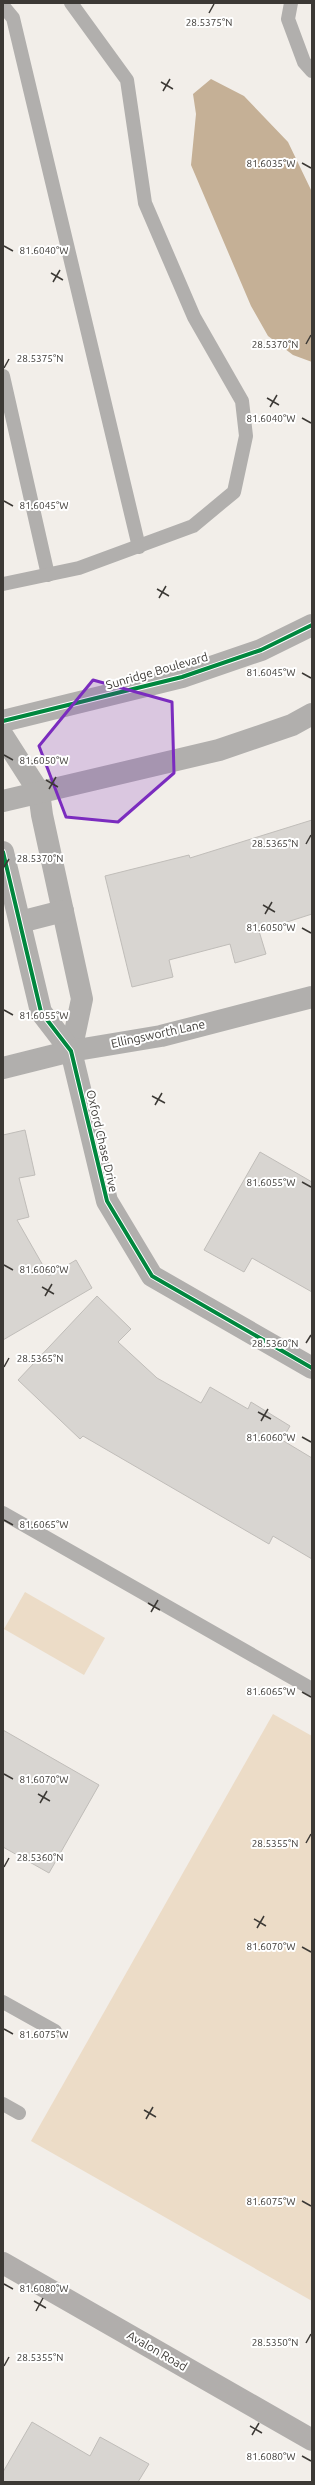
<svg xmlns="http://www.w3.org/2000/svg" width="315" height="2485" viewBox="0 0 315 2485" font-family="Ubuntu,sans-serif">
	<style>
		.green { fill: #ecdcc7 }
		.water { fill: #c5b096 }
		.building { fill: #d8d5d1; stroke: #c0bdb9 }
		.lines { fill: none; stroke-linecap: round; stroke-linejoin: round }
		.service { stroke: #b1afad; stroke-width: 14 }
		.minor { stroke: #b1afad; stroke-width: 22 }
		.secondary { stroke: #b1aeac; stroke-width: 22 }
		.cycleway-casing { stroke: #fff; stroke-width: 6 }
		.cycleway { stroke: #00873e; stroke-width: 4 }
		.marked { fill: #7b2cbf; fill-opacity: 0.2; stroke: #7b2cbf; stroke-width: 3; stroke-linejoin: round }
		.ticks { fill: none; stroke: #3c3935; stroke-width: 1.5 }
		.labels { text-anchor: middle; stroke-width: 4; stroke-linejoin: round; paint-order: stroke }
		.street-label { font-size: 12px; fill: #3c3935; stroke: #fff }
		.ticks-label { font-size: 10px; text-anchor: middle; fill: #3c3935; stroke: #fff; stroke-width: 4; stroke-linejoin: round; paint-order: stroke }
	</style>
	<rect width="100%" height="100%" fill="#f2eee9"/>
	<g class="green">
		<path d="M25 1592 105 1638 84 1675 4 1629Z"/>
		<path d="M273 1714 312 1736V2301L31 2141Z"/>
	</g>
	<path class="water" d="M211 79 244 96 288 142 312 192V362L293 355 268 336 251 306 191 165 196 114 193 94Z"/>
	<g class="building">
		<path d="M312 820V914L259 931 266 954 235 963 230 944 169 960 173 977 132 987 105 876 189 855 190 858Z"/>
		<path d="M25 1130 35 1175 19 1178 29 1217 17 1220 49 1276 76 1260 92 1288 3 1340V1135Z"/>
		<path d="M260 1152 312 1182V1292L252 1258 244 1272 204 1250Z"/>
		<path d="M97 1296 131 1329 118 1342 157 1378 201 1403 210 1387 248 1409 251 1402 290 1426 282 1440 312 1458V1559L273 1536 269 1544 83 1436 80 1439 18 1380Z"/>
		<path d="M3 1730 99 1785 49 1873 3 1847Z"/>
		<path d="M32 2422 90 2456 100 2437 149 2464 138 2482H3V2472Z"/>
	</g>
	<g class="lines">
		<g class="service">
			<path d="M291 3 288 19 304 62 312 71"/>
			<path d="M3 6 13 18 139 547"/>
			<path d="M3 376 48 575"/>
			<path d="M3 584 79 568 193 526 234 492 246 436 242 401 194 317 145 203 127 80 71 3"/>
			<path d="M3 1513 312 1689"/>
			<path d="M3 2002 55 2031"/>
			<path d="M3 2104 19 2113"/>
		</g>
		<g class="minor">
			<path d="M3 721 182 677 261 650 312 625"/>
			<path d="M3 736 39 792 42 815 82 999 71 1051"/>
			<path d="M3 801 219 750 292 725 312 714"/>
			<path d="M3 852 41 1012 71 1051 107 1201 152 1276 312 1368"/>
			<path d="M20 922 63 911"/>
			<path d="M3 1068 71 1051 161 1036 312 997"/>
		</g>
		<path class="secondary" d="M3 2263 312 2440"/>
		<g class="cycleway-casing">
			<g id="cycleway">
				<path d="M3 721 182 677 261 650 312 625"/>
				<path d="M3 852 41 1012 71 1051 107 1201 152 1276 312 1368"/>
			</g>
		</g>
		<use href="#cycleway" class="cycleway"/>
	</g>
	<path class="marked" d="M93 680 172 702 174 773 118 822 66 817 39 746Z"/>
	<path class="ticks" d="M209 13 214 4M161 82 173 89M163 91 170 79M302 163 311 168M4 246 13 251M51 273 63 280M53 282 60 270M306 344 311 335M4 368 9 359M267 398 279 405M270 407 277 395M302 418 311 423M4 501 13 506M157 589 169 596M159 598 166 586M302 673 311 678M4 755 13 760M46 780 58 787M49 789 56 777M306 844 311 835M4 867 9 859M263 905 275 912M265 914 272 902M302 928 311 933M4 1010 13 1015M152 1096 165 1103M155 1105 162 1093M302 1182 311 1187M4 1265 13 1270M42 1287 54 1294M45 1296 52 1284M306 1343 311 1335M4 1367 9 1358M258 1412 271 1419M261 1421 268 1409M302 1437 311 1442M4 1520 13 1525M148 1603 160 1610M151 1612 158 1600M302 1692 311 1697M4 1774 13 1779M38 1794 50 1801M40 1803 47 1791M306 1843 311 1834M4 1867 9 1858M254 1919 266 1926M257 1928 264 1916M302 1947 311 1952M4 2029 13 2034M144 2110 156 2117M146 2119 153 2107M302 2201 311 2206M4 2284 13 2289M34 2301 46 2308M36 2311 43 2298M306 2343 311 2334M4 2366 9 2357M250 2426 262 2433M252 2435 259 2423M302 2456 311 2461"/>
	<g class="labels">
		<g class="street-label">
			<text transform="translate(157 671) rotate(-16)" y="4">Sunridge Boulevard</text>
			<text transform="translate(158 1034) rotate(-12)" y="4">Ellingsworth Lane</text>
			<text transform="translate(102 1141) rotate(77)" y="4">Oxford Chase Drive</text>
			<text transform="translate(157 2351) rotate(30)" y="4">Avalon Road</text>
		</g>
	</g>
	<g class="ticks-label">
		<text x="209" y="26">28.5375°N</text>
		<text x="271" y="167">81.6035°W</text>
		<text x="44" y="254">81.6040°W</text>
		<text x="275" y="348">28.5370°N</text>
		<text x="40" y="362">28.5375°N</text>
		<text x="271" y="422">81.6040°W</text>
		<text x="44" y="509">81.6045°W</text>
		<text x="271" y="676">81.6045°W</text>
		<text x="44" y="764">81.6050°W</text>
		<text x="275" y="847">28.5365°N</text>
		<text x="40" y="862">28.5370°N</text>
		<text x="271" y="931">81.6050°W</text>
		<text x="44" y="1019">81.6055°W</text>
		<text x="271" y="1186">81.6055°W</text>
		<text x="44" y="1273">81.6060°W</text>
		<text x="275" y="1347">28.5360°N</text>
		<text x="40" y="1362">28.5365°N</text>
		<text x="271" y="1441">81.6060°W</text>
		<text x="44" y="1528">81.6065°W</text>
		<text x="271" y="1695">81.6065°W</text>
		<text x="44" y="1783">81.6070°W</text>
		<text x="275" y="1847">28.5355°N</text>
		<text x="40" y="1861">28.5360°N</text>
		<text x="271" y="1950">81.6070°W</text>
		<text x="44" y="2038">81.6075°W</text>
		<text x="271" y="2205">81.6075°W</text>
		<text x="44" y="2292">81.6080°W</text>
		<text x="275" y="2346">28.5350°N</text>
		<text x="40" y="2361">28.5355°N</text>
		<text x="271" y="2460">81.6080°W</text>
	</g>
	<rect width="315" height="2485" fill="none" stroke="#3c3935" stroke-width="8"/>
</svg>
